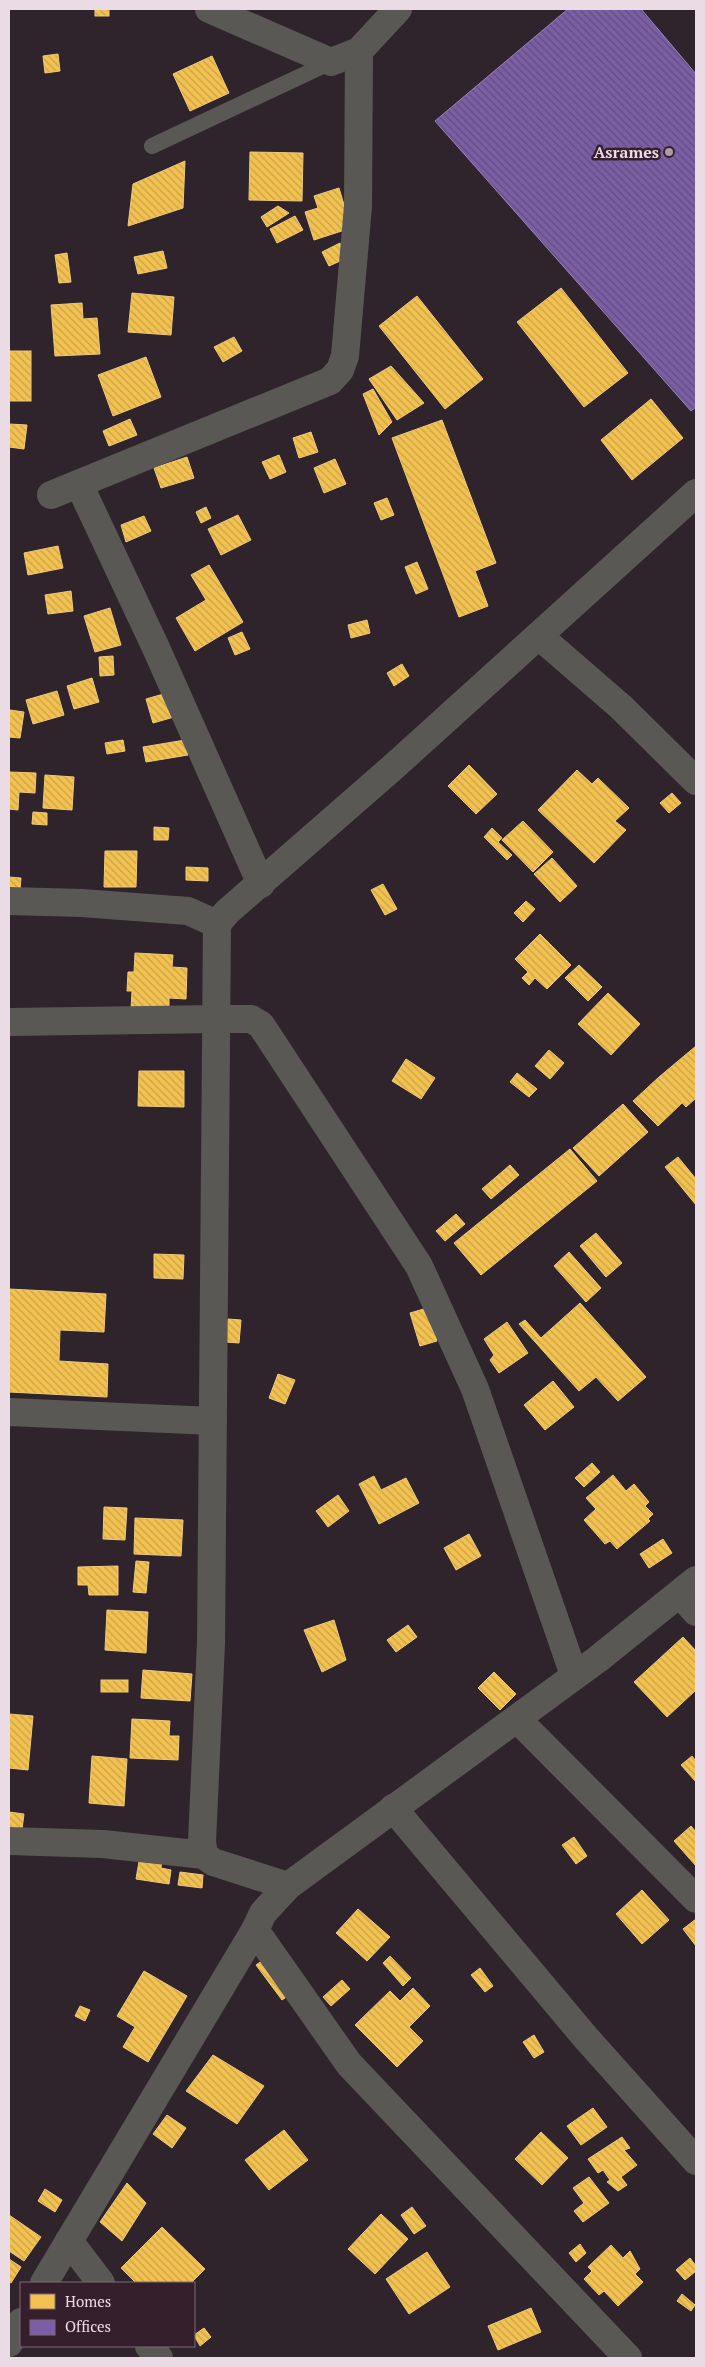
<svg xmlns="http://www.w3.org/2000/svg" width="705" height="2367" viewBox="0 0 705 2367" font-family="'PT Serif',serif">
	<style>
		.homes { fill: url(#homes-back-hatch); stroke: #f0c97b }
		.offices { fill: url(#offices-back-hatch); stroke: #9d84b9 }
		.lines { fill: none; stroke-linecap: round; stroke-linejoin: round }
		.service { stroke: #5a5855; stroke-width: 16 }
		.minor { stroke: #5a5855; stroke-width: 28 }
		.poi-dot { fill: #aa9ba4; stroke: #351f2d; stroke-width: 2 }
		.labels { text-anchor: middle; stroke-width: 5; stroke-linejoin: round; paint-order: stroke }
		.poi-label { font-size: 16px; font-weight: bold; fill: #ebdbe4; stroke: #351f2d; text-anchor: end }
	</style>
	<defs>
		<pattern id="homes-back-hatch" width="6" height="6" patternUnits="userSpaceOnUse" patternTransform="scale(1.25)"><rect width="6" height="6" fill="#f2c14e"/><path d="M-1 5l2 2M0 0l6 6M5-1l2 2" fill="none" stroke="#c7a14c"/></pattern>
		<pattern id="offices-back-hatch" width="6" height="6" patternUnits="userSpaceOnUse" patternTransform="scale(1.25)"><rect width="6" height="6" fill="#7b5ea7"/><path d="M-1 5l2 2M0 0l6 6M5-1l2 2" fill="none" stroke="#605076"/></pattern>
	</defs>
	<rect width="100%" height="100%" fill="#30242c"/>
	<g class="homes">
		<rect x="95" y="9" width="14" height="7"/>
		<path d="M58 54 60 71 45 73 43 56Z"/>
		<path d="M212 56 229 93 190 111 173 74Z"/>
		<path d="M250 152 303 153 302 201 249 200Z"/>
		<path d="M185 161 183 208 128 226 133 184Z"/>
		<path d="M339 188 351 228 314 240 305 212 318 208 314 196Z"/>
		<path d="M278 206 289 213 267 227 261 217Z"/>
		<path d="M295 216 303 230 277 243 270 229Z"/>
		<path d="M340 243 347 258 329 266 322 252Z"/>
		<path d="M163 251 167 268 138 274 134 257Z"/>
		<path d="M67 253 71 282 59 283 55 255Z"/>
		<path d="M561 288 628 373 584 407 517 322Z"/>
		<path d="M132 293 174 297 171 335 128 332Z"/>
		<path d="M417 296 483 379 445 409 379 326Z"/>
		<path d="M82 303 83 319 97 318 100 354 55 356 51 305Z"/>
		<path d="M234 337 242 351 223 362 214 347Z"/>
		<rect x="9" y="351" width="22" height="50"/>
		<path d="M146 357 161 397 113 416 98 375Z"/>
		<path d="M391 366 424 403 397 420 369 379Z"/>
		<path d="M373 389 392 422 379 435 363 394Z"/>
		<path d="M651 399 683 438 632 480 601 440Z"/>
		<path d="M130 419 137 435 109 446 103 431Z"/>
		<path d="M442 420 496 563 475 571 488 606 459 617 392 438Z"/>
		<path d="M9 424 27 425 24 449 9 447Z"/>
		<path d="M311 432 318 452 299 458 293 438Z"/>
		<path d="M279 455 286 472 270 479 262 462Z"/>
		<path d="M187 457 194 478 161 488 154 468Z"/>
		<path d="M335 459 346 484 324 493 314 468Z"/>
		<path d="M387 498 394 515 381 520 374 503Z"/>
		<path d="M206 507 211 518 201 523 196 512Z"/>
		<path d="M238 515 251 540 221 555 208 529Z"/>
		<path d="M144 516 151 531 126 542 121 525Z"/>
		<path d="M58 546 63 568 28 575 24 553Z"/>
		<path d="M417 562 428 589 416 594 405 567Z"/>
		<path d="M209 565 243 622 195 651 176 618 206 600 191 575Z"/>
		<path d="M71 591 73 611 48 614 45 595Z"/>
		<path d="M110 608 121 645 95 652 84 616Z"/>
		<path d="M367 620 370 633 351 638 348 625Z"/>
		<path d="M242 632 250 649 235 655 228 638Z"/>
		<path d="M113 656 114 675 100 676 99 657Z"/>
		<path d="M402 664 409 676 394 686 387 673Z"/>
		<path d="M92 678 99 702 74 709 67 686Z"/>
		<path d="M57 691 64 715 33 724 26 700Z"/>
		<path d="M167 693 174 717 153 723 146 699Z"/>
		<path d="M10 710 24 712 20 738 9 737Z"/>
		<path d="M123 740 125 751 107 754 105 743Z"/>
		<path d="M185 740 188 755 146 762 143 747Z"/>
		<path d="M469 765 497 794 476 814 448 786Z"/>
		<path d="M577 770 592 784 598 778 629 808 615 821 626 830 594 863 538 810Z"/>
		<path d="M9 772 36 773 35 793 19 792 18 810 9 809Z"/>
		<path d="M45 775 74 777 72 810 43 808Z"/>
		<path d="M672 793 681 803 669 813 660 803Z"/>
		<path d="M33 812 47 813V825L32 824Z"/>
		<path d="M523 821 553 852 533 872 502 840Z"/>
		<path d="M154 827 169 828 168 840H154Z"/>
		<path d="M492 828 502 838 498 842 512 855 507 860 484 837Z"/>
		<path d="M105 851H137L136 887H104Z"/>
		<path d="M552 858 577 886 560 902 534 874Z"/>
		<path d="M186 867 208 868V881L186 880Z"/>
		<path d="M9 877 21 878 20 890H9Z"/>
		<path d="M383 884 397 909 385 915 371 890Z"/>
		<path d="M526 901 535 909 523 922 514 913Z"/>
		<path d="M540 934 571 965 547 989 535 978 529 985 522 978 528 972 515 959Z"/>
		<path d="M135 953 173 955 172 967 187 968 186 999 169 998V1011L131 1010 132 991H127L128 972H134Z"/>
		<path d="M579 965 602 987 588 1001 565 978Z"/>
		<path d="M608 993 640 1024 611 1055 578 1024Z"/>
		<path d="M696 1046V1098L686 1107 659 1077Z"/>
		<path d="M549 1050 564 1063 550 1079 535 1066Z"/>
		<path d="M406 1059 435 1078 421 1099 392 1081Z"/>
		<path d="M139 1071H184V1107L138 1106Z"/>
		<path d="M517 1073 537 1089 529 1097 510 1082Z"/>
		<path d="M659 1077 683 1102 658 1126 633 1101Z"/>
		<path d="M623 1104 648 1132 599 1176 573 1148Z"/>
		<path d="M570 1149 597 1181 481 1275 454 1243Z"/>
		<path d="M678 1157 696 1179V1205L665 1167Z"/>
		<path d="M510 1165 519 1175 491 1199 482 1189Z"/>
		<path d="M456 1214 465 1224 445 1241 436 1231Z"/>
		<path d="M596 1233 622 1263 606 1277 580 1246Z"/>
		<path d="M569 1252 601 1288 586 1302 554 1266Z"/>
		<path d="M154 1254 184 1255 183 1279 154 1278Z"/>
		<path d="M9 1289 106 1294 104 1332 60 1330 59 1361 108 1364 107 1397 9 1392Z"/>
		<path d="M580 1303 646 1377 618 1401 596 1377 579 1391 519 1324 525 1320 541 1338Z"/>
		<path d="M427 1308 437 1341 420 1346 410 1313Z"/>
		<path d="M228 1319 241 1320 239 1343 226 1342Z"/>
		<path d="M507 1322 528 1353 499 1373 490 1360 494 1355 484 1339Z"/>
		<path d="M278 1374 295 1380 285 1404 269 1398Z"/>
		<path d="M553 1381 574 1407 545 1430 524 1405Z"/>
		<path d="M592 1463 600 1472 584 1487 575 1478Z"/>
		<path d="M613 1475 626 1491 634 1484 649 1502 645 1506 653 1514 648 1519 650 1521 617 1549 610 1541 605 1544 584 1520 596 1509 586 1498Z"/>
		<path d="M374 1476 381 1490 406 1478 419 1503 379 1524 359 1484Z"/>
		<path d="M338 1495 349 1511 328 1527 316 1511Z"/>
		<path d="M104 1507 127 1508 125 1540 103 1539Z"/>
		<path d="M135 1518 183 1520 181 1556 134 1554Z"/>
		<path d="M469 1534 481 1556 456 1570 444 1548Z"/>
		<path d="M663 1539 672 1553 649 1568 640 1554Z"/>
		<path d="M136 1561 149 1562 146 1593 133 1592Z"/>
		<path d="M118 1566V1595H89L88 1585H78V1567Z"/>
		<path d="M107 1610 148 1612 146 1653 105 1650Z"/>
		<path d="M334 1620 346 1660 322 1672 304 1630Z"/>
		<path d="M408 1625 417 1637 396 1652 387 1640Z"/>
		<path d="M683 1637 696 1651V1690L667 1717 634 1682Z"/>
		<path d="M143 1670 192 1674 190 1701 141 1698Z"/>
		<path d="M494 1672 516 1694 500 1710 478 1688Z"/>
		<rect x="101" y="1680" width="27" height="12"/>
		<path d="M9 1714 33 1716 28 1770 9 1768Z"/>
		<path d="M132 1719 170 1721 169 1736H179L178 1760 130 1758Z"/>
		<path d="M92 1756 127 1759 124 1806 89 1803Z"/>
		<path d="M692 1756 696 1761V1782L681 1765Z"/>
		<path d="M9 1812 24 1814 22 1829 9 1827Z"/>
		<path d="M691 1826 696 1832V1866L674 1841Z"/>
		<path d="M574 1837 587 1856 576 1864 562 1845Z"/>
		<path d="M140 1856 162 1859 161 1868 171 1870 169 1884 136 1879Z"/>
		<path d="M180 1872 203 1875 202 1888 178 1885Z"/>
		<path d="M642 1890 669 1920 642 1944 616 1914Z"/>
		<path d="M358 1909 390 1937 367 1961 336 1933Z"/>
		<path d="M696 1919V1946L683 1929Z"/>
		<path d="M390 1956 411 1978 403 1986 383 1963Z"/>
		<path d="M266 1958 292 1993 282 2000 256 1965Z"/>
		<path d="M480 1968 493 1986 485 1992 471 1975Z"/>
		<path d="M144 1971 187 1996 148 2062 123 2047 135 2027 117 2016Z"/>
		<path d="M342 1980 350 1989 331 2006 323 1997Z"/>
		<path d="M413 1988 430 2006 409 2027 423 2041 397 2067 355 2025 390 1991 400 2001Z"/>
		<path d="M80 2006 90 2010 85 2021 75 2016Z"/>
		<path d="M534 2035 544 2052 534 2058 523 2042Z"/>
		<path d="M213 2055 264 2086 237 2124 186 2091Z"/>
		<path d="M593 2108 607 2127 581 2145 567 2126Z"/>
		<path d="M167 2115 186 2128 172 2148 153 2134Z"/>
		<path d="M284 2130 308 2160 269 2190 245 2160Z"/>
		<path d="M541 2132 568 2158 542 2185 515 2159Z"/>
		<path d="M622 2137 630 2148 624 2150 637 2165 621 2177 627 2185 618 2191 607 2182 610 2180 603 2170 598 2173 588 2159Z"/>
		<path d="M589 2177 609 2203 583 2222 574 2211 584 2203 573 2188Z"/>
		<path d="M127 2183 146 2203 122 2241 100 2222Z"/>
		<path d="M45 2189 62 2200 55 2212 38 2201Z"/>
		<path d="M412 2207 426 2226 414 2234 401 2215Z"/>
		<path d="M381 2214 408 2239 375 2274 348 2249Z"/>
		<path d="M9 2215 41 2237 24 2261 9 2251Z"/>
		<path d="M162 2227 205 2269 191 2283H136L121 2268Z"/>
		<path d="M580 2244 586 2253 576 2262 569 2253Z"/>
		<path d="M611 2245 623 2258 630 2251 640 2269 635 2274 643 2282 618 2306 604 2291 599 2295 584 2279 592 2271 588 2267Z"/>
		<path d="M427 2252 450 2287 409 2314 386 2279Z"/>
		<path d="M690 2258 696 2266V2271L685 2280 676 2270Z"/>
		<path d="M9 2259 21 2267 11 2283 9 2282Z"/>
		<path d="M682 2294 695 2305 691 2311 677 2301Z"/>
		<path d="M531 2308 541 2332 498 2350 488 2326Z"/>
		<path d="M204 2328 211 2337 200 2346 194 2335Z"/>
	</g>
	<path class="offices" d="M568 9H641L696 74V407L691 411 435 121Z"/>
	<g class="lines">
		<path class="service" d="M152 146 331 62"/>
		<g class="minor">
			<path d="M209 9 331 62 359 51 398 9"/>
			<path d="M79 484 156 648 261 884"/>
			<path d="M51 495 330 381 340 370 345 356 358 206 359 51"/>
			<path d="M539 636 621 707 696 781"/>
			<path d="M9 901 82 903 188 911 217 924"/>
			<path d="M9 1022 217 1019H251L261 1025 419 1266 475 1389 574 1675"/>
			<path d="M9 1412 213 1421"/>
			<path d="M680 1594 696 1612"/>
			<path d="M517 1719 696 1899"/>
			<path d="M393 1808 586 2038 696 2161"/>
			<path d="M9 1841 103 1844 204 1855"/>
			<path d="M288 1886 213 1862 204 1855 202 1842 211 1643 217 924 227 912 391 769 696 493"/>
			<path d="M255 1930 349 2064 628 2358"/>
			<path d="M69 2241 101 2283"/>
			<path d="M44 2283 255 1930 263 1913 288 1886 598 1659 696 1580"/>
			<path d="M9 2343 21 2322"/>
			<path d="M149 2346 159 2358"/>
		</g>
	</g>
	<circle class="poi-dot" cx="669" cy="152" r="5"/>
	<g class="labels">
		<g class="poi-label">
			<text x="659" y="158">Asrames</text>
		</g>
	</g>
	<rect width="705" height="2367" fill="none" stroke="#ebdbe4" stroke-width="20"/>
	<rect x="20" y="2282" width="175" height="65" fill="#351f2d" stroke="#7e6a76"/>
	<rect x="30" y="2294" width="25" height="15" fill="#f2c14e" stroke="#7e6a76"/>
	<text x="65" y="2307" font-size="15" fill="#ebdbe4">Homes</text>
	<rect x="30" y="2320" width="25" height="15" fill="#7b5ea7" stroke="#7e6a76"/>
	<text x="65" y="2332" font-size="15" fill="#ebdbe4">Offices</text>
</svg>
